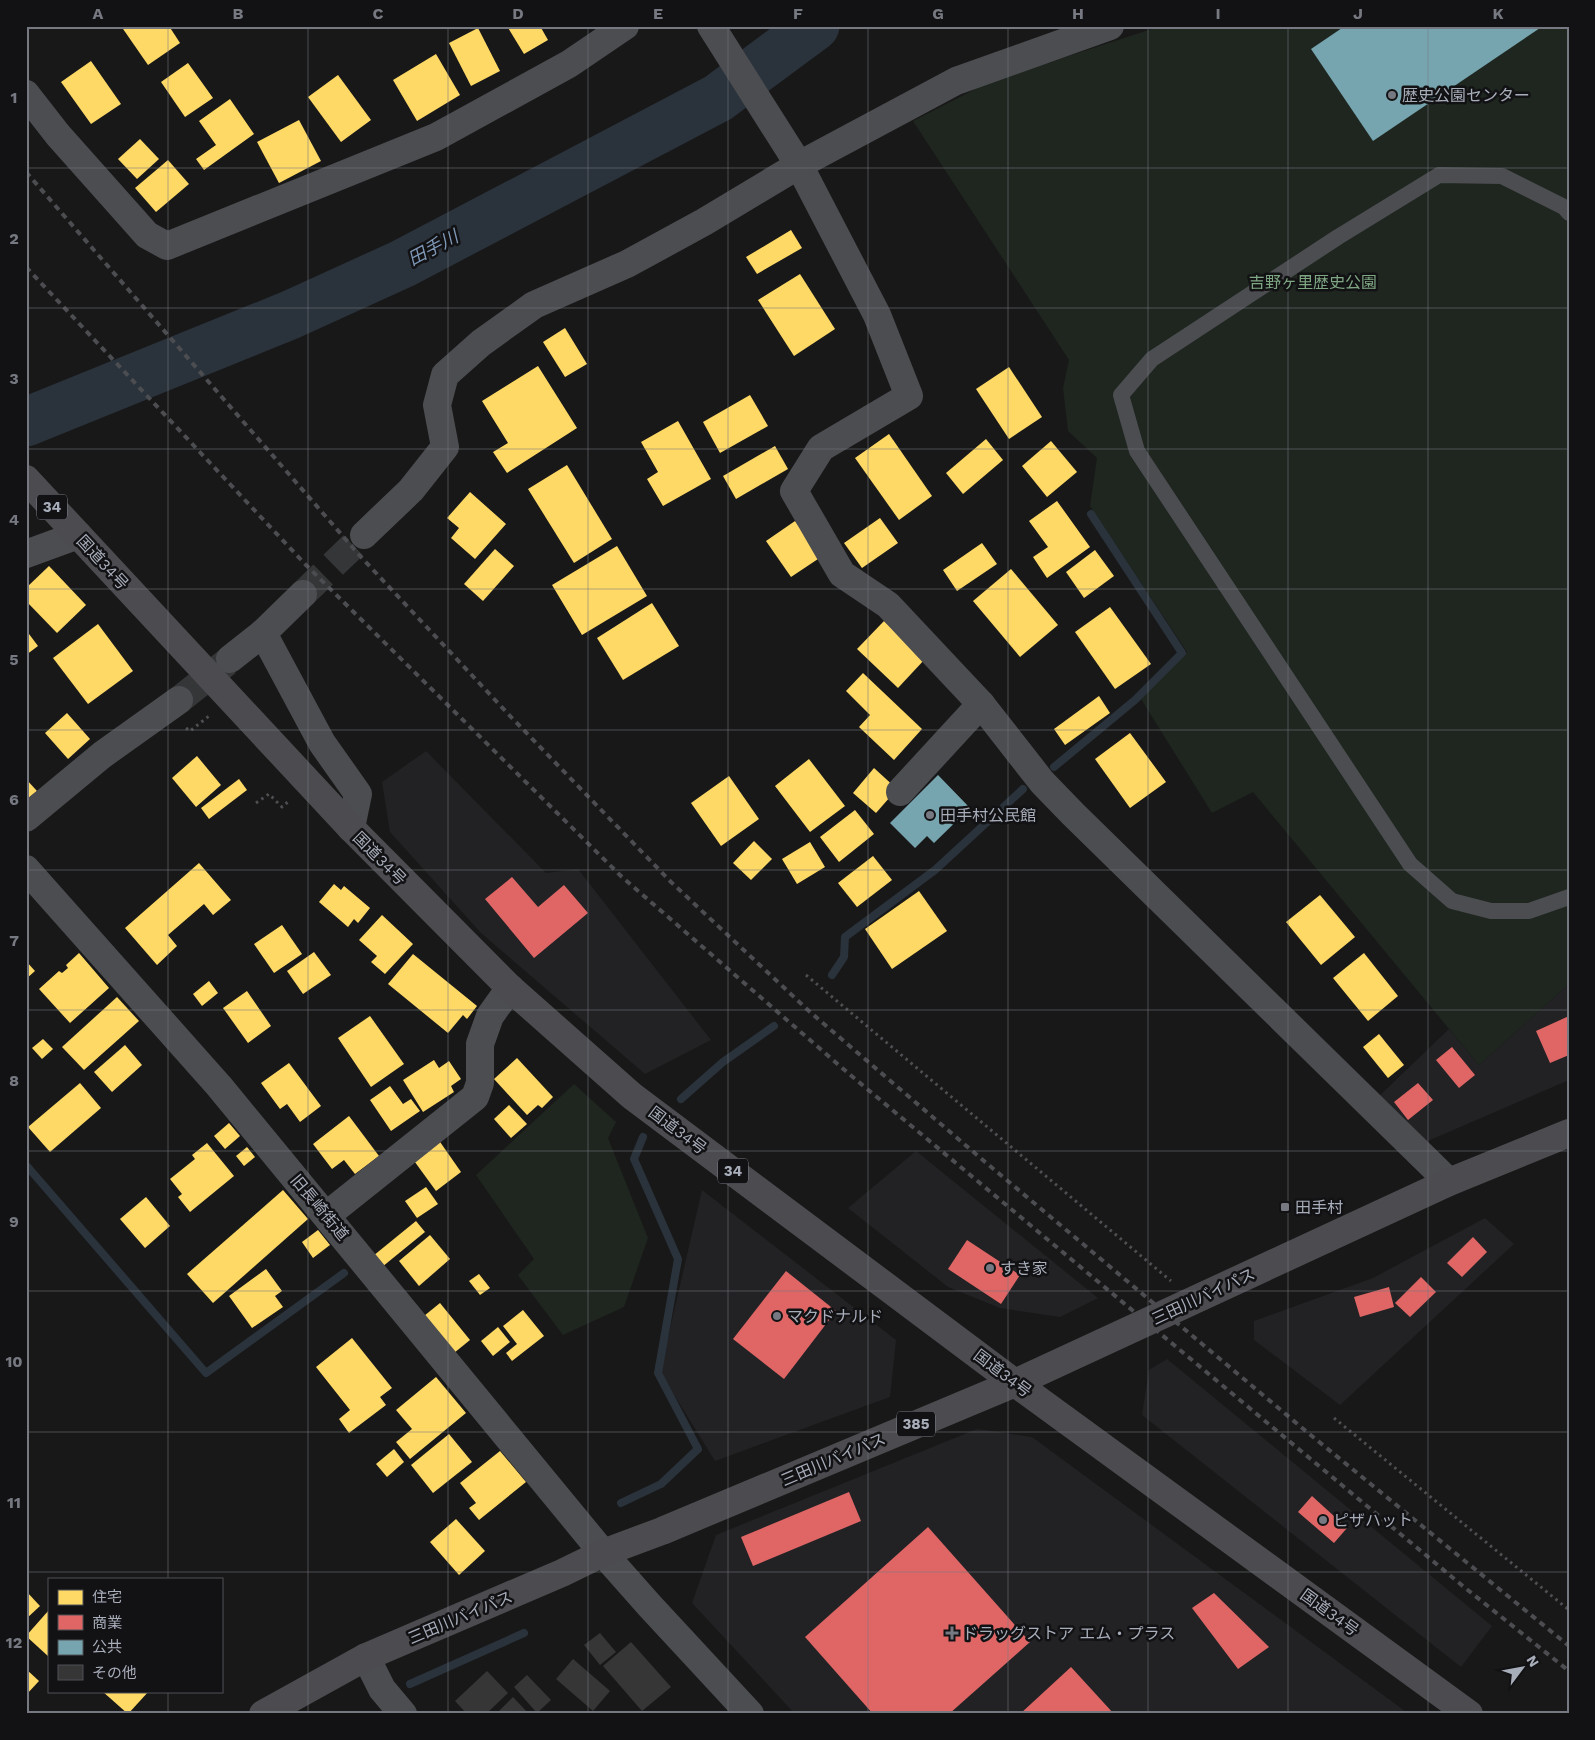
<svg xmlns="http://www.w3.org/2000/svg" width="1595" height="1740" viewBox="0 0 1595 1740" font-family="'Work Sans','Noto Sans JP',sans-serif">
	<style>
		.built { fill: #222224 }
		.green { fill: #1e261f }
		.homes { fill: #ffd966 }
		.shops { fill: #e06666 }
		.public { fill: #76a5af }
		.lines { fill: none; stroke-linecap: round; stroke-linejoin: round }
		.stream { stroke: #2a323b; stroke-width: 8 }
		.river { stroke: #2a323b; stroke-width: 49 }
		.building { fill: #363637 }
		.minor-tunnel { stroke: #353638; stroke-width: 28; stroke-dasharray: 28 14; stroke-linecap: butt }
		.path { stroke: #4e4f53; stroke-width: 3; stroke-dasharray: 2.5 4; stroke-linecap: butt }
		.service { stroke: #4c4d51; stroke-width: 16 }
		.minor { stroke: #4c4d51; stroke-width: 28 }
		.tertiary { stroke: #4c4d51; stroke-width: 28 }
		.trunk { stroke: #4c4c50; stroke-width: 28 }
		.rail { stroke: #4c4d51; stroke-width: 4; stroke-dasharray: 6 5; stroke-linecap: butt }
		.grid { fill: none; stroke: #767981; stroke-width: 1; stroke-opacity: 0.55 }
		.poi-dot { fill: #767981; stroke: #121214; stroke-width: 2 }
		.labels { text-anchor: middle; stroke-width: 5; stroke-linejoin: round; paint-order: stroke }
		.shield { fill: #121214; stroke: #7b7e88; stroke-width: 1 }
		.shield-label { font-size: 15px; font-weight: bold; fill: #a8adba }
		.poi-label { font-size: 16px; fill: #a8adba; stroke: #121214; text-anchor: start }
		.park-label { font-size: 16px; fill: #7fa683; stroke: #121214 }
		.street-label { font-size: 16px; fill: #a8adba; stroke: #121214 }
		.water-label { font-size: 18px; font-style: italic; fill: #7e98b6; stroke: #121214 }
		.neatline { fill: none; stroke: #767981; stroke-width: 2 }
		.grid-label { font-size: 16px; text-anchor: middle; font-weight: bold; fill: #767981 }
	</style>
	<rect width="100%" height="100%" fill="#181818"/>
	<g class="built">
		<path d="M426 751 546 873 578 869 711 1040 645 1074 481 933 390 832 382 782Z"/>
		<path d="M1569 984V1080L1421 1144 1375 1100 1449 1029 1479 1065Z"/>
		<path d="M916 1151 1098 1298 1060 1317 1000 1308 948 1287 848 1208Z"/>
		<path d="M702 1190 896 1340 890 1397 715 1461 660 1372Z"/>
		<path d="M1485 1218 1514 1244 1340 1405 1254 1340V1321L1373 1278Z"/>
		<path d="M1167 1359 1492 1626 1461 1667 1142 1415 1149 1370Z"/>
		<path d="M977 1429 1032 1437 1409 1714H795L692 1603 716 1535Z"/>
	</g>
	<g class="green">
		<path d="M1161 26H1569V984L1479 1065 1253 792 1212 813 1141 699 1187 652 1090 506 1097 458 1068 431 1063 388 1069 360 913 121 991 81Z"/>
		<path d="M574 1084 616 1122 608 1138 648 1238 624 1307 563 1335 518 1275 534 1259 476 1175Z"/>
	</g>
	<g class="homes">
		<path d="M121 26H169L180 43 148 65Z"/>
		<path d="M507 26H540L548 40 524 54Z"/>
		<path d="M478 28 500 71 471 86 449 43Z"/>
		<path d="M436 54 460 95 417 121 393 80Z"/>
		<path d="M91 61 121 104 91 124 61 82Z"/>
		<path d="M188 63 213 98 185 117 161 82Z"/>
		<path d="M338 75 371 120 341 142 308 97Z"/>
		<path d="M230 99 254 134 204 170 196 159 216 145 199 121Z"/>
		<path d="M299 120 321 161 279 183 257 142Z"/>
		<path d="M140 139 159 159 137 179 118 159Z"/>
		<path d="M168 160 189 184 156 212 135 188Z"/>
		<path d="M791 230 802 248 757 274 746 257Z"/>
		<path d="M800 274 835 329 794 356 758 300Z"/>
		<path d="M565 328 587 364 565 377 543 342Z"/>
		<path d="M538 366 577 428 507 473 493 452 508 443 482 401Z"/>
		<path d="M1009 367 1042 417 1009 439 976 389Z"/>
		<path d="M750 395 768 426 720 453 703 422Z"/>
		<path d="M678 421 711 479 663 506 647 479 658 472 641 442Z"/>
		<path d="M889 434 932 496 899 520 855 458Z"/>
		<path d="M986 439 1003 460 963 494 946 473Z"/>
		<path d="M1051 441 1077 472 1047 497 1022 466Z"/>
		<path d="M775 446 788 469 736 499 723 476Z"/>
		<path d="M567 465 612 539 574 563 528 489Z"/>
		<path d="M470 492 506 524 475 559 451 538 459 528 447 518Z"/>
		<path d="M1057 501 1090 547 1047 578 1033 557 1048 547 1029 521Z"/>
		<path d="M880 518 898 543 862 568 844 543Z"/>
		<path d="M795 521 821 557 791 577 766 541Z"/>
		<path d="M982 543 997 564 957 591 943 570Z"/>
		<path d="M617 546 647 596 582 635 552 585Z"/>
		<path d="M495 549 514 566 483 601 464 584Z"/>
		<path d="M1095 550 1114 576 1084 598 1066 572Z"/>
		<path d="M49 566 86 605 57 633 26 601V588Z"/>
		<path d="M1011 569 1058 625 1020 657 973 601Z"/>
		<path d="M652 603 679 646 623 680 597 638Z"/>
		<path d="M1110 607 1151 664 1115 689 1075 632Z"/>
		<path d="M884 621 925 659 898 688 857 649Z"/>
		<path d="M98 624 133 671 88 704 53 658Z"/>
		<path d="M26 630 38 646 26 655Z"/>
		<path d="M863 673 922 729 894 760 859 727 870 715 846 691Z"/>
		<path d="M1099 696 1110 713 1065 745 1054 729Z"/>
		<path d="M67 713 90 739 68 759 45 733Z"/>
		<path d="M1130 733 1166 782 1130 808 1095 759Z"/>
		<path d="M197 756 221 785 196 807 172 778Z"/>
		<path d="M809 759 845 806 810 832 775 786Z"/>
		<path d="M874 768 897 789 876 813 853 793Z"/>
		<path d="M729 776 759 819 721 846 691 803Z"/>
		<path d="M26 779 37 791 26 800Z"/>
		<path d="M239 779 247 790 209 819 201 808Z"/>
		<path d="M855 810 874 834 839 862 820 837Z"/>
		<path d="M754 841 772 859 751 880 733 863Z"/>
		<path d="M810 842 825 867 797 884 782 859Z"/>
		<path d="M873 856 892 880 857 907 838 883Z"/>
		<path d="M199 863 231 900 213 915 204 904 168 935 177 946 157 965 125 928Z"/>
		<path d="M334 884 341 890 344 886 370 908 358 923 354 919 348 927 319 902Z"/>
		<path d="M919 891 947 931 892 969 865 929Z"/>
		<path d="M1320 895 1355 937 1321 965 1286 922Z"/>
		<path d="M382 915 413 944 385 974 371 962 377 956 359 940Z"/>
		<path d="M282 925 302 954 274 973 254 944Z"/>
		<path d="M314 952 331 975 303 994 287 971Z"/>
		<path d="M79 953 109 988 70 1023 39 989 59 971 62 973 68 968 66 965Z"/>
		<path d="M1364 953 1398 996 1368 1021 1333 978Z"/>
		<path d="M413 954 477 1006 467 1019 463 1015 448 1033 388 984Z"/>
		<path d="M26 961 35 971 26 979Z"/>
		<path d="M209 981 218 993 202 1006 193 994Z"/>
		<path d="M247 991 271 1026 248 1043 223 1008Z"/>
		<path d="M117 997 139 1021 84 1070 62 1047Z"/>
		<path d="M370 1016 404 1064 371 1087 338 1038Z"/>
		<path d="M1379 1034 1404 1065 1388 1078 1363 1047Z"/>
		<path d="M43 1039 53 1049 42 1059 32 1048Z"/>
		<path d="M125 1045 142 1065 112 1092 94 1072Z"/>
		<path d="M517 1058 553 1097 542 1108 538 1105 527 1115 494 1079Z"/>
		<path d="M434 1060 439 1068 449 1061 461 1079 451 1086 454 1092 423 1112 403 1080Z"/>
		<path d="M289 1063 321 1106 300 1122 287 1104 280 1109 261 1083Z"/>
		<path d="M80 1083 101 1108 50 1152 28 1127Z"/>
		<path d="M390 1086 403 1104 411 1099 420 1111 391 1131 370 1100Z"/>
		<path d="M509 1105 527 1124 511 1138 494 1119Z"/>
		<path d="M349 1116 379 1156 355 1174 344 1160 332 1169 313 1144Z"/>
		<path d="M229 1123 240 1136 225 1149 214 1136Z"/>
		<path d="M438 1139 461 1172 436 1191 412 1158Z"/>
		<path d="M207 1143 234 1176 190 1212 178 1197 182 1194 170 1179 195 1159 192 1155Z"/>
		<path d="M247 1147 255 1157 244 1166 236 1156Z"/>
		<path d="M426 1187 438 1204 417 1218 405 1201Z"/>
		<path d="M283 1190 308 1219 213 1303 187 1274Z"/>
		<path d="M146 1197 170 1226 145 1248 120 1219Z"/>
		<path d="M416 1221 425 1232 382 1267 373 1256Z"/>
		<path d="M318 1230 330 1245 313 1258 302 1242Z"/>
		<path d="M430 1235 450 1259 419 1286 399 1261Z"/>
		<path d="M266 1269 282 1291 275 1296 283 1307 252 1328 229 1296Z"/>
		<path d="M479 1274 490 1288 480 1295 469 1281Z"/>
		<path d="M440 1303 470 1340 454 1353 424 1316Z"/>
		<path d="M523 1310 544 1336 512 1361 506 1353 517 1344 503 1326Z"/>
		<path d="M498 1327 510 1342 493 1356 481 1341Z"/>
		<path d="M352 1338 392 1388 380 1397 386 1405 349 1433 339 1419 350 1410 316 1367Z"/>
		<path d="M436 1377 466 1413 410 1459 396 1442 412 1429 396 1410Z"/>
		<path d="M449 1434 472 1462 433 1493 411 1465Z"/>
		<path d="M394 1449 404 1462 387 1477 376 1464Z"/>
		<path d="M500 1451 526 1482 479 1520 469 1508 476 1503 460 1483Z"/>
		<path d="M456 1519 485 1551 459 1575 430 1542Z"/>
		<path d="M26 1591 40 1606 26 1619Z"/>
		<path d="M49 1610V1657L26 1636Z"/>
		<path d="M26 1669 39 1681 26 1695Z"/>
		<path d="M102 1691H149L128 1714Z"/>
	</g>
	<g class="shops">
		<path d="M512 877 538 907 564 885 588 913 534 958 485 899Z"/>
		<path d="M1569 1016V1055L1550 1063 1536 1031Z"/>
		<path d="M1452 1047 1475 1075 1459 1088 1436 1060Z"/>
		<path d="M1418 1083 1433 1100 1408 1120 1394 1102Z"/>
		<path d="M1473 1237 1487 1252 1462 1277 1447 1263Z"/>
		<path d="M967 1240 1020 1275 1001 1304 948 1269Z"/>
		<path d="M786 1271 836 1311 784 1379 733 1339Z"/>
		<path d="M1421 1277 1436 1292 1410 1317 1395 1303Z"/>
		<path d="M1389 1287 1394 1307 1360 1317 1354 1297Z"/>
		<path d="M849 1492 861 1521 753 1566 741 1537Z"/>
		<path d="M1312 1496 1347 1528 1334 1543 1298 1512Z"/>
		<path d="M928 1527 1030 1642 949 1714H873L805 1637Z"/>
		<path d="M1214 1593 1269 1647 1238 1669 1192 1608Z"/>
		<path d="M1071 1667 1114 1714H1020Z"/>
	</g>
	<g class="public">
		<path d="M1345 26H1543L1373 141 1311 49Z"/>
		<path d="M938 775 970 808 934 843 927 836 915 848 890 823Z"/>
	</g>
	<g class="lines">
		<g class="stream">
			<path d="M1054 767 1135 700 1182 653 1091 514"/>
			<path d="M832 975 844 957 845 937 935 870 1023 789"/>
			<path d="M681 1099 723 1062 774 1026"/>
			<path d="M26 1165 206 1373 344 1273"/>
			<path d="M621 1503 661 1484 698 1449 658 1373 678 1259 634 1159 643 1137"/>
			<path d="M410 1684 524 1633"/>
		</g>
		<path class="river" d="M26 422 290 315 402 264 718 98 815 26"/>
	</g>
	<g class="building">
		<path d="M600 1633 616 1652 600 1665 584 1645Z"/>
		<path d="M631 1642 671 1687 642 1711 603 1666Z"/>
		<path d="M573 1659 610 1691 593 1711 556 1679Z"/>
		<path d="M487 1671 508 1693 486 1714H467L455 1701Z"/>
		<path d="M527 1675 551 1700 537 1713 514 1687Z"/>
		<path d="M513 1697 529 1714H496Z"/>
	</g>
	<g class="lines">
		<g class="minor-tunnel">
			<path d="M303 594 364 535"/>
			<path d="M179 700 227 662"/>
		</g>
		<g class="path">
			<path d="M186 728 190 731 209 716"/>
			<path d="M256 803 269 794 282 807 289 801"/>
			<path d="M806 975 1171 1281"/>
			<path d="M1334 1418 1569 1610"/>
		</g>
		<path class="service" d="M1569 213 1564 207 1502 176 1439 175 1338 237 1152 359 1121 395 1137 451 1410 864 1452 901 1491 911H1529L1569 897"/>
		<g class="minor">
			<path d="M711 26 799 165 877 315 909 396 821 448 794 491 842 574 888 605 981 704 1042 782 1073 814 1449 1182"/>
			<path d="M26 94 58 135 147 235 167 246 436 137 569 64 625 26"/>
			<path d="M364 535 411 490 445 447 437 405 445 375 481 343 534 305 627 264 704 222 799 165 956 81 1110 26"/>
			<path d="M26 554 78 535"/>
			<path d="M263 633 322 743 358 794 351 828"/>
			<path d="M230 659 263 633 303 594"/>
			<path d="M900 792 981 704"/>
			<path d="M26 818 102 755 179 700"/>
			<path d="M26 869 219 1086 603 1553"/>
			<path d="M327 1215 475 1097 480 1083V1044L490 1016 510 988"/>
			<path d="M366 1657 382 1689 403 1714"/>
		</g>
		<path class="tertiary" d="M603 1553 649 1605 750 1714"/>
		<g class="trunk">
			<path d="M26 479 351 828 510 988 632 1096 1015 1383 1469 1714"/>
			<path d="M263 1714 366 1657 562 1573 603 1553 662 1531 1015 1383 1449 1182 1569 1133"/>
		</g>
		<g class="rail">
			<path d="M26 172 361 557 512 718 671 882 810 1012 984 1161 1307 1432 1569 1646"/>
			<path d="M26 267 305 564 622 877 848 1073 1464 1587 1569 1671"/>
		</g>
	</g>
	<path class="grid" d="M168 26V1579M308 26V1714M448 26V1714M588 26V1714M728 26V1714M868 26V1714M1008 26V1714M1148 26V1714M1288 26V1714M1428 26V1714M26 168H1569M26 308H1569M26 449H1569M26 589H1569M26 730H1569M26 870H1569M26 1010H1569M26 1151H1569M26 1291H1569M26 1432H1569M26 1572H1569M168 1691V1714"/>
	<g class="poi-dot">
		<circle cx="1392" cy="95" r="5"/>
		<circle cx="930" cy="815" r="5"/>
		<rect x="1280" y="1202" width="10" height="10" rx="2.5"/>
		<circle cx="990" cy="1268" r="5"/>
		<circle cx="777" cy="1316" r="5"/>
		<circle cx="1323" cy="1520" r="5"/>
		<path d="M949.5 1625.5h5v5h5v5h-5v5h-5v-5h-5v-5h5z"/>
	</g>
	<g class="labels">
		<g class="shield">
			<rect x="37" y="494.5" width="30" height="25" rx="4"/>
			<rect x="718" y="1158.5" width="30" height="25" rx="4"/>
			<rect x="897" y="1411.5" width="38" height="25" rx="4"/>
		</g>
		<g class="shield-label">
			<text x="52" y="512">34</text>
			<text x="733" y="1176">34</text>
			<text x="916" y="1429">385</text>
		</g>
		<g class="poi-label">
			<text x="1402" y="101">歴史公園センター</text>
			<text x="940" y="821">田手村公民館</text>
			<text x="1295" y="1213">田手村</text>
			<text x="1000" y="1274">すき家</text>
			<text x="787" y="1322">マクドナルド</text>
			<text x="1333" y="1526">ピザハット</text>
			<text x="962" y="1639">ドラッグストア エム・プラス</text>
		</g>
		<g class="park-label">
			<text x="1313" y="288">吉野ヶ里歴史公園</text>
		</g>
		<g class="street-label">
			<text transform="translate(103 562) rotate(47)" y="6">国道34号</text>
			<text transform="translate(380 858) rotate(45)" y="6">国道34号</text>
			<text transform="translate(678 1130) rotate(37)" y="6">国道34号</text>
			<text transform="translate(320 1207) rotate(50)" y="6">旧長崎街道</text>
			<text transform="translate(1203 1296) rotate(-25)" y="6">三田川バイパス</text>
			<text transform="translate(1003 1373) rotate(37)" y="6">国道34号</text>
			<text transform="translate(833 1459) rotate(-23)" y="6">三田川バイパス</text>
			<text transform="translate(1330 1612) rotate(36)" y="6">国道34号</text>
			<text transform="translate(460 1617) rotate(-23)" y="6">三田川バイパス</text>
		</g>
		<g class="water-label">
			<text transform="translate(433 248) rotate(-28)" y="6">田手川</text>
		</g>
	</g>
	<rect width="1595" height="1740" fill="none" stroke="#121214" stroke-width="55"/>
	<rect x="48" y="1578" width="175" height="115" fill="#121214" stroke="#4e5056"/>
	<rect x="58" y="1590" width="25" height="15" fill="#ffd966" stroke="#4e5056"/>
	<text x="92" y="1602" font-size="15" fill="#a8adba">住宅</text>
	<rect x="58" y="1615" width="25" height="15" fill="#e06666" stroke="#4e5056"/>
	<text x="92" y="1628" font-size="15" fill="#a8adba">商業</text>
	<rect x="58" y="1640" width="25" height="15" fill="#76a5af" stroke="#4e5056"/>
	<text x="92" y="1652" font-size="15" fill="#a8adba">公共</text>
	<rect x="58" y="1665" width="25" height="15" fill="#363637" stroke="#4e5056"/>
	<text x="92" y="1678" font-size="15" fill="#a8adba">その他</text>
	<g transform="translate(1522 1668) rotate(58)" stroke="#121214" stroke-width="4" paint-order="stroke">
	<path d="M0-4L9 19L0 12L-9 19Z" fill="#a8adba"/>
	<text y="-8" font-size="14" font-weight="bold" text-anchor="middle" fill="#a8adba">N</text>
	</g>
	<rect x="28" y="28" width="1540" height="1684" class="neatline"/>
	<g class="grid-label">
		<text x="98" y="19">A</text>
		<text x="238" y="19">B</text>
		<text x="378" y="19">C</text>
		<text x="518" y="19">D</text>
		<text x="658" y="19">E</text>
		<text x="798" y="19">F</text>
		<text x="938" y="19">G</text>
		<text x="1078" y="19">H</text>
		<text x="1218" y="19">I</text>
		<text x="1358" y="19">J</text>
		<text x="1498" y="19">K</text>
		<text x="14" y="103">1</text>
		<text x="14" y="244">2</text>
		<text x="14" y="384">3</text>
		<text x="14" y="525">4</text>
		<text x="14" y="665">5</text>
		<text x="14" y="805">6</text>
		<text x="14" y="946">7</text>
		<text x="14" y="1086">8</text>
		<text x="14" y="1227">9</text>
		<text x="14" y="1367">10</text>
		<text x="14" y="1508">11</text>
		<text x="14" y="1648">12</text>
	</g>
</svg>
